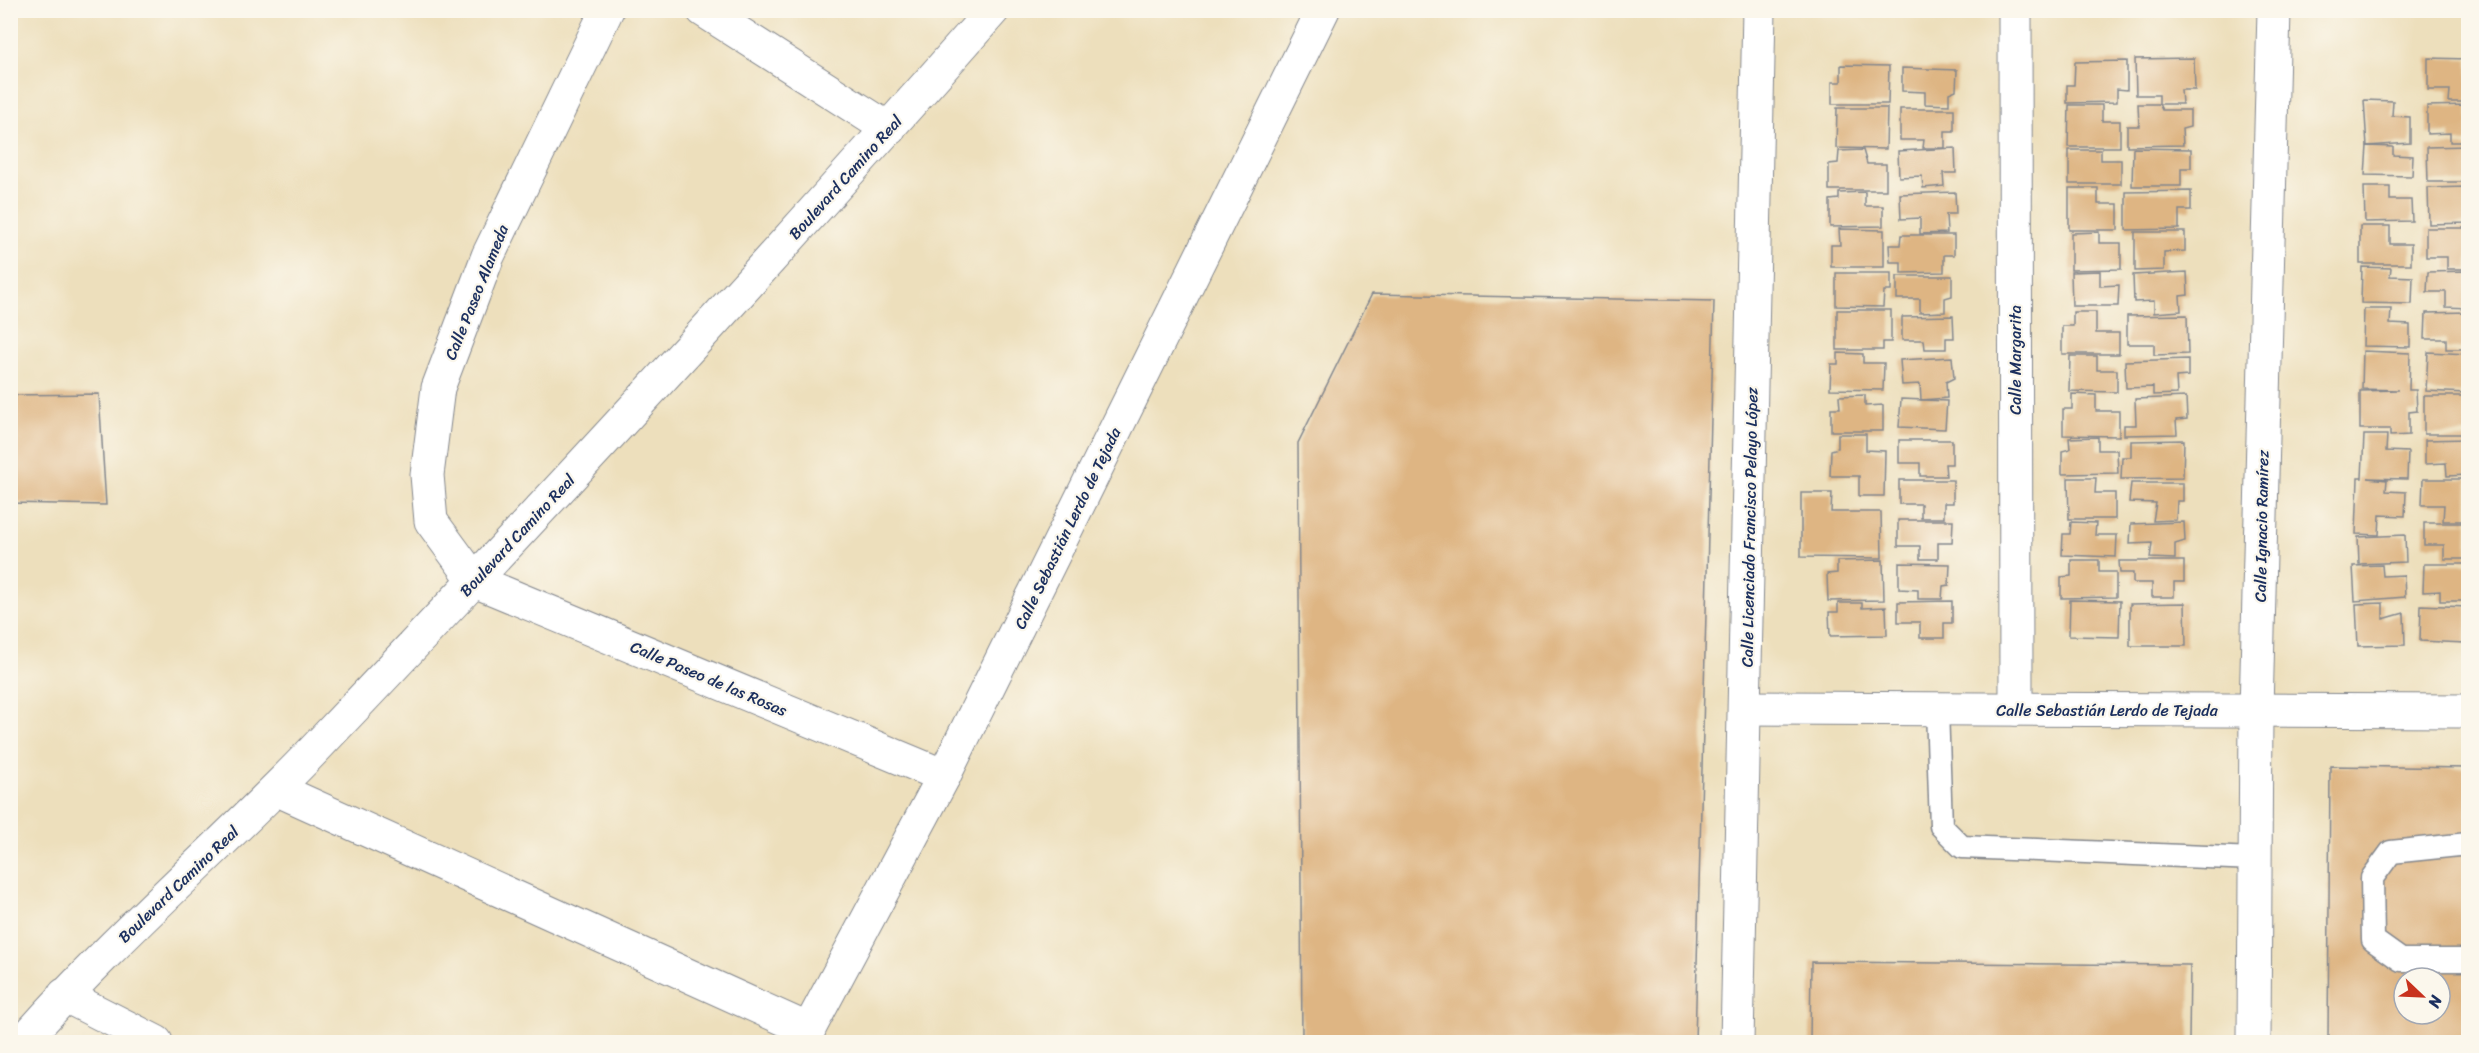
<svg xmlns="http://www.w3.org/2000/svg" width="2479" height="1053" viewBox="0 0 2479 1053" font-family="Sriracha,sans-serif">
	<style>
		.building { fill: #deb583; fill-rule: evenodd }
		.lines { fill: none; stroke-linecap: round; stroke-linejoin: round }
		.service-casing { stroke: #84878d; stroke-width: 25 }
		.minor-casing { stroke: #84878d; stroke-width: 35 }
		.service { stroke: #fff; stroke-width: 22 }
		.minor { stroke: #fff; stroke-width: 33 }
		.labels { text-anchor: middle; stroke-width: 4.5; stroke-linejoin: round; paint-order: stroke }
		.street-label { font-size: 16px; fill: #1b2f5e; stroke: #fbf7ec }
	</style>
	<rect width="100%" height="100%" fill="#fbf7ec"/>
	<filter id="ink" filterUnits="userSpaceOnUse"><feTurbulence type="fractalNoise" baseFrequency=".0167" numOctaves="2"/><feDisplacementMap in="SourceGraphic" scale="12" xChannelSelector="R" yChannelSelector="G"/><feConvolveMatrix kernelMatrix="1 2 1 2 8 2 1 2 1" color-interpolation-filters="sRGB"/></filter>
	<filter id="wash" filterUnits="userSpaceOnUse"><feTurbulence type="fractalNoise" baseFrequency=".008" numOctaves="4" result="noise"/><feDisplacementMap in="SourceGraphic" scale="24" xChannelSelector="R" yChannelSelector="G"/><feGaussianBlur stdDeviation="1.35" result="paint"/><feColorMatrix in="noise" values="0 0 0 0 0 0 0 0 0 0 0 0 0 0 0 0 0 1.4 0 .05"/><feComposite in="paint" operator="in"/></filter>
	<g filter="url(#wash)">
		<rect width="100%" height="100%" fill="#eddfbc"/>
		<g id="blocks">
			<g class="building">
				<path d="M2194 58 2195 90H2181L2182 104H2159V95H2136L2135 59Z"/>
				<path d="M2428 58 2468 59V102H2449L2450 90H2428Z"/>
				<path d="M2127 61V90L2117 89V102L2067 103V85H2074L2075 62Z"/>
				<path d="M1841 65 1889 66 1888 104H1832V82H1841Z"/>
				<path d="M1902 68 1957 70 1956 90 1949 93V105L1925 104V92L1902 91Z"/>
				<path d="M2364 100 2393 101 2392 116 2410 117V143L2367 146Z"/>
				<path d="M2138 104H2159L2162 110H2190V127L2182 129 2183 145 2127 146V126H2139Z"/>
				<path d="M2069 105H2102V121H2120V147H2068Z"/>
				<path d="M2468 105V142H2450V133L2427 134V106Z"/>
				<path d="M1837 108H1887L1886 149 1836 148Z"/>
				<path d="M1900 109H1954V131H1945V148H1923L1924 140H1900Z"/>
				<path d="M2367 146 2393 147V155L2413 156 2412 176 2365 175Z"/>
				<path d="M2468 146V182H2428L2427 147Z"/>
				<path d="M1955 148 1956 173H1943L1944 186 1923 188 1922 176 1899 177 1898 151Z"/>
				<path d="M2133 148 2191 149V168H2181V186H2132Z"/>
				<path d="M1863 150 1867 164H1886V190H1829V164L1838 163 1839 151Z"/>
				<path d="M2069 150H2101V160H2121V184H2069Z"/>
				<path d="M2364 187H2390V200H2411L2412 221 2365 222Z"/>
				<path d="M2468 187V223L2429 224 2428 188Z"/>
				<path d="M2069 188H2098V204H2118V230H2069Z"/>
				<path d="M2191 191V210H2179V229L2126 230V192Z"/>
				<path d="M1865 192V206H1883V226L1830 227V200L1839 199V193Z"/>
				<path d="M1955 192 1956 214H1946L1947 233 1920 234V218L1901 219 1900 194Z"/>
				<path d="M2360 226H2390V244H2411V264H2360Z"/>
				<path d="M2426 228H2468V269H2447V257H2426Z"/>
				<path d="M1839 229 1884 230V267H1831V245H1840Z"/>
				<path d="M2099 232V243H2121V269L2071 270V233Z"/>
				<path d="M2135 232H2185V251L2164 252V270L2135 271Z"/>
				<path d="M1901 235H1954V255H1944V272L1901 273V262H1890L1889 245H1900Z"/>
				<path d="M2362 267 2391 268 2390 276 2413 277 2412 304 2361 303Z"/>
				<path d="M2100 271V286L2119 285 2118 306H2072L2071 272Z"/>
				<path d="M2468 271V308L2446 307V292H2427L2428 272Z"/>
				<path d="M2187 272 2188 295 2180 296 2181 311 2154 313V301L2134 302 2133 275Z"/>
				<path d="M1836 273H1891V291H1884L1883 307 1836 306Z"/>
				<path d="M1897 276H1952V296L1945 298V312L1920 313V299H1897Z"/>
				<path d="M1372 294 1714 301 1695 1042H1302L1298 443Z"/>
				<path d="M2364 309H2391L2390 324 2410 325V347L2363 346Z"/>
				<path d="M1837 310H1891V342H1883V350H1837Z"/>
				<path d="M2073 312H2096V333H2119V354H2062V326H2073Z"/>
				<path d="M2468 312V349H2446V339H2425L2426 313Z"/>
				<path d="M2187 315 2188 354 2154 355V344H2127V316Z"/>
				<path d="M1953 316 1954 338H1946V349H1925L1924 340H1902V317Z"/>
				<path d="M2363 351 2410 353 2409 390H2416L2417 411 2409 412V435L2390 436V429H2360V391L2398 390 2362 389Z"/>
				<path d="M2428 352 2468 354 2465 393 2426 391Z"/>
				<path d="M1838 353 1863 354V363H1884L1883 390 1830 389 1831 364H1838Z"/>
				<path d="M2070 356H2097V370H2117V392L2069 391Z"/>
				<path d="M1952 357 1954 378 1946 382 1947 398 1921 400 1920 384 1902 385 1900 360Z"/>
				<path d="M2188 359V376L2176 377 2177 394 2153 395V387L2126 388 2125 361Z"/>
				<path d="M99 394 106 505 10 503V395Z"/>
				<path d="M2072 394 2096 395V411H2119V436L2063 435V409H2072Z"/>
				<path d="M1865 395V406L1883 405V431H1831V408H1840L1839 396Z"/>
				<rect x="2424" y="396" width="44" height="38"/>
				<path d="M2186 397 2187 419 2176 420 2177 434 2124 435V425H2136L2135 399Z"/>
				<path d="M1901 399 1947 401 1945 429 1899 427Z"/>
				<path d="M1838 434H1866V450L1885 451 1884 496H1859V476H1830L1831 450 1838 448Z"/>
				<path d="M2364 435H2387L2386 451 2408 452 2407 479 2367 478 2387 480 2386 491 2406 492 2405 516 2380 515 2379 535 2356 534 2358 478H2362Z"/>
				<path d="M2098 437V450H2117L2118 473 2062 474V451L2070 449 2069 438Z"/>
				<path d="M2468 439V475L2447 476 2446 463 2425 464V440Z"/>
				<path d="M1899 440H1952V464H1945L1946 476H1920V463H1899Z"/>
				<path d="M2184 440 2183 478 2121 479 2122 457H2131V441Z"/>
				<path d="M2068 478H2096L2095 493H2115V519H2069Z"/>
				<path d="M2423 479H2468L2467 521H2443L2444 505H2422Z"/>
				<path d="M1899 480H1953V503H1944V518H1921V504H1899Z"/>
				<path d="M2131 483H2183V501H2177L2176 520 2153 521 2156 503 2129 502Z"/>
				<path d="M1801 493H1832L1831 512H1881L1882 558 1801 557Z"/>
				<path d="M1898 520H1953L1952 543H1938V559H1920V546H1898Z"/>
				<path d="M2071 522 2096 523 2095 535H2117L2116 557 2062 555 2063 534H2070Z"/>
				<path d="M2184 522 2185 541 2175 544V559L2150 558 2152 543 2130 544 2131 524Z"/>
				<path d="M2424 523H2468L2467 559H2444V545H2424Z"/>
				<path d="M2405 535 2406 562 2359 564 2358 537Z"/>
				<path d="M1883 560 1884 600 1828 601 1827 574 1837 573V561Z"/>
				<path d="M2071 560H2099V572H2116V597L2061 598V577L2071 576Z"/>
				<path d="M2119 561H2184V582H2174V597H2152V583H2133V573H2120Z"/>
				<path d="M1899 563 1950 564 1949 585 1943 586 1942 599H1918V590L1899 589Z"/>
				<path d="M2424 564H2468V601H2440V591L2423 592Z"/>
				<path d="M2382 565 2383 576 2404 575 2405 597 2355 601 2353 566Z"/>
				<path d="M2070 600 2120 601 2119 637 2069 636Z"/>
				<path d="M1952 601V623H1944V638H1920V622H1898V602Z"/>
				<path d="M1838 603H1862V608L1886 607 1887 635 1830 636 1829 612H1838Z"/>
				<path d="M2185 603 2186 646H2130V604Z"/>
				<path d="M2383 603V619L2404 613 2405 645 2358 646 2356 604Z"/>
				<path d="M2421 605 2467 607 2466 643 2420 641Z"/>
				<path d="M2330 766 2468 768V1042H2328ZM2404 978H2440V1014H2404Z"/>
				<path d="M1811 962 2190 965 2189 1042H1810Z"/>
			</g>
		</g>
	</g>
	<g filter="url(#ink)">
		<use href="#blocks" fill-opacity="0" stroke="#84878d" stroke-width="1.5"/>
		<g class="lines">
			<g class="service-casing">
				<g id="service">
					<path d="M1937 709 1941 826 1962 847 2255 859"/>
					<path d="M2468 844 2391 852 2372 878 2373 940 2401 960H2468"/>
				</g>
			</g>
			<g class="minor-casing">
				<g id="minor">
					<path d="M607 10 488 256 438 388 427 475 431 521 475 581 944 776"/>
					<path d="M703 10 889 129"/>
					<path d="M2015 10 2016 709"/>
					<path d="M1745 708 2468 711"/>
					<path d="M276 789 809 1030"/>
					<path d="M64 995 156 1042"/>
					<path d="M23 1042C113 939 219 849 314 750 545 507 772 261 993 10"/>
					<path d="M802 1042 944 776 1323 10"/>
					<path d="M1737 1042 1759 10"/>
					<path d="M2254 1042 2256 710 2274 10"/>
				</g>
			</g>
			<use href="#service" class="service"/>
			<use href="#minor" class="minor"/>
		</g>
	</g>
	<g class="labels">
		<g class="street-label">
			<text transform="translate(845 177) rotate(-48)" y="6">Boulevard Camino Real</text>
			<text transform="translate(476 292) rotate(-68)" y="6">Calle Paseo Alameda</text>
			<text transform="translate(2015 360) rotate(-90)" y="6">Calle Margarita</text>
			<text transform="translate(2261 526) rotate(-89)" y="6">Calle Ignacio Ramírez</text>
			<text transform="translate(1749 527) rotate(-89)" y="6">Calle Licenciado Francisco Pelayo López</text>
			<text transform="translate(1067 528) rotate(-64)" y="6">Calle Sebastián Lerdo de Tejada</text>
			<text transform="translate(517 535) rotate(-47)" y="6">Boulevard Camino Real</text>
			<text transform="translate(709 678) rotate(23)" y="6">Calle Paseo de las Rosas</text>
			<text x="2107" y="716">Calle Sebastián Lerdo de Tejada</text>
			<text transform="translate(178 884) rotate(-44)" y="6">Boulevard Camino Real</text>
		</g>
	</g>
	<rect width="2479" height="1053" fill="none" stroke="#fbf7ec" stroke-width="36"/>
	<g transform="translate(2422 996) rotate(113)"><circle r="28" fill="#fbf7ec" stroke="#a1a7b3" stroke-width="1.5"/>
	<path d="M0-4.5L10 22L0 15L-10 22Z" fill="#c8321e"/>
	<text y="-9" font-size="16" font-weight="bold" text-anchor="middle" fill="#1b2f5e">N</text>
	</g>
</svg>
